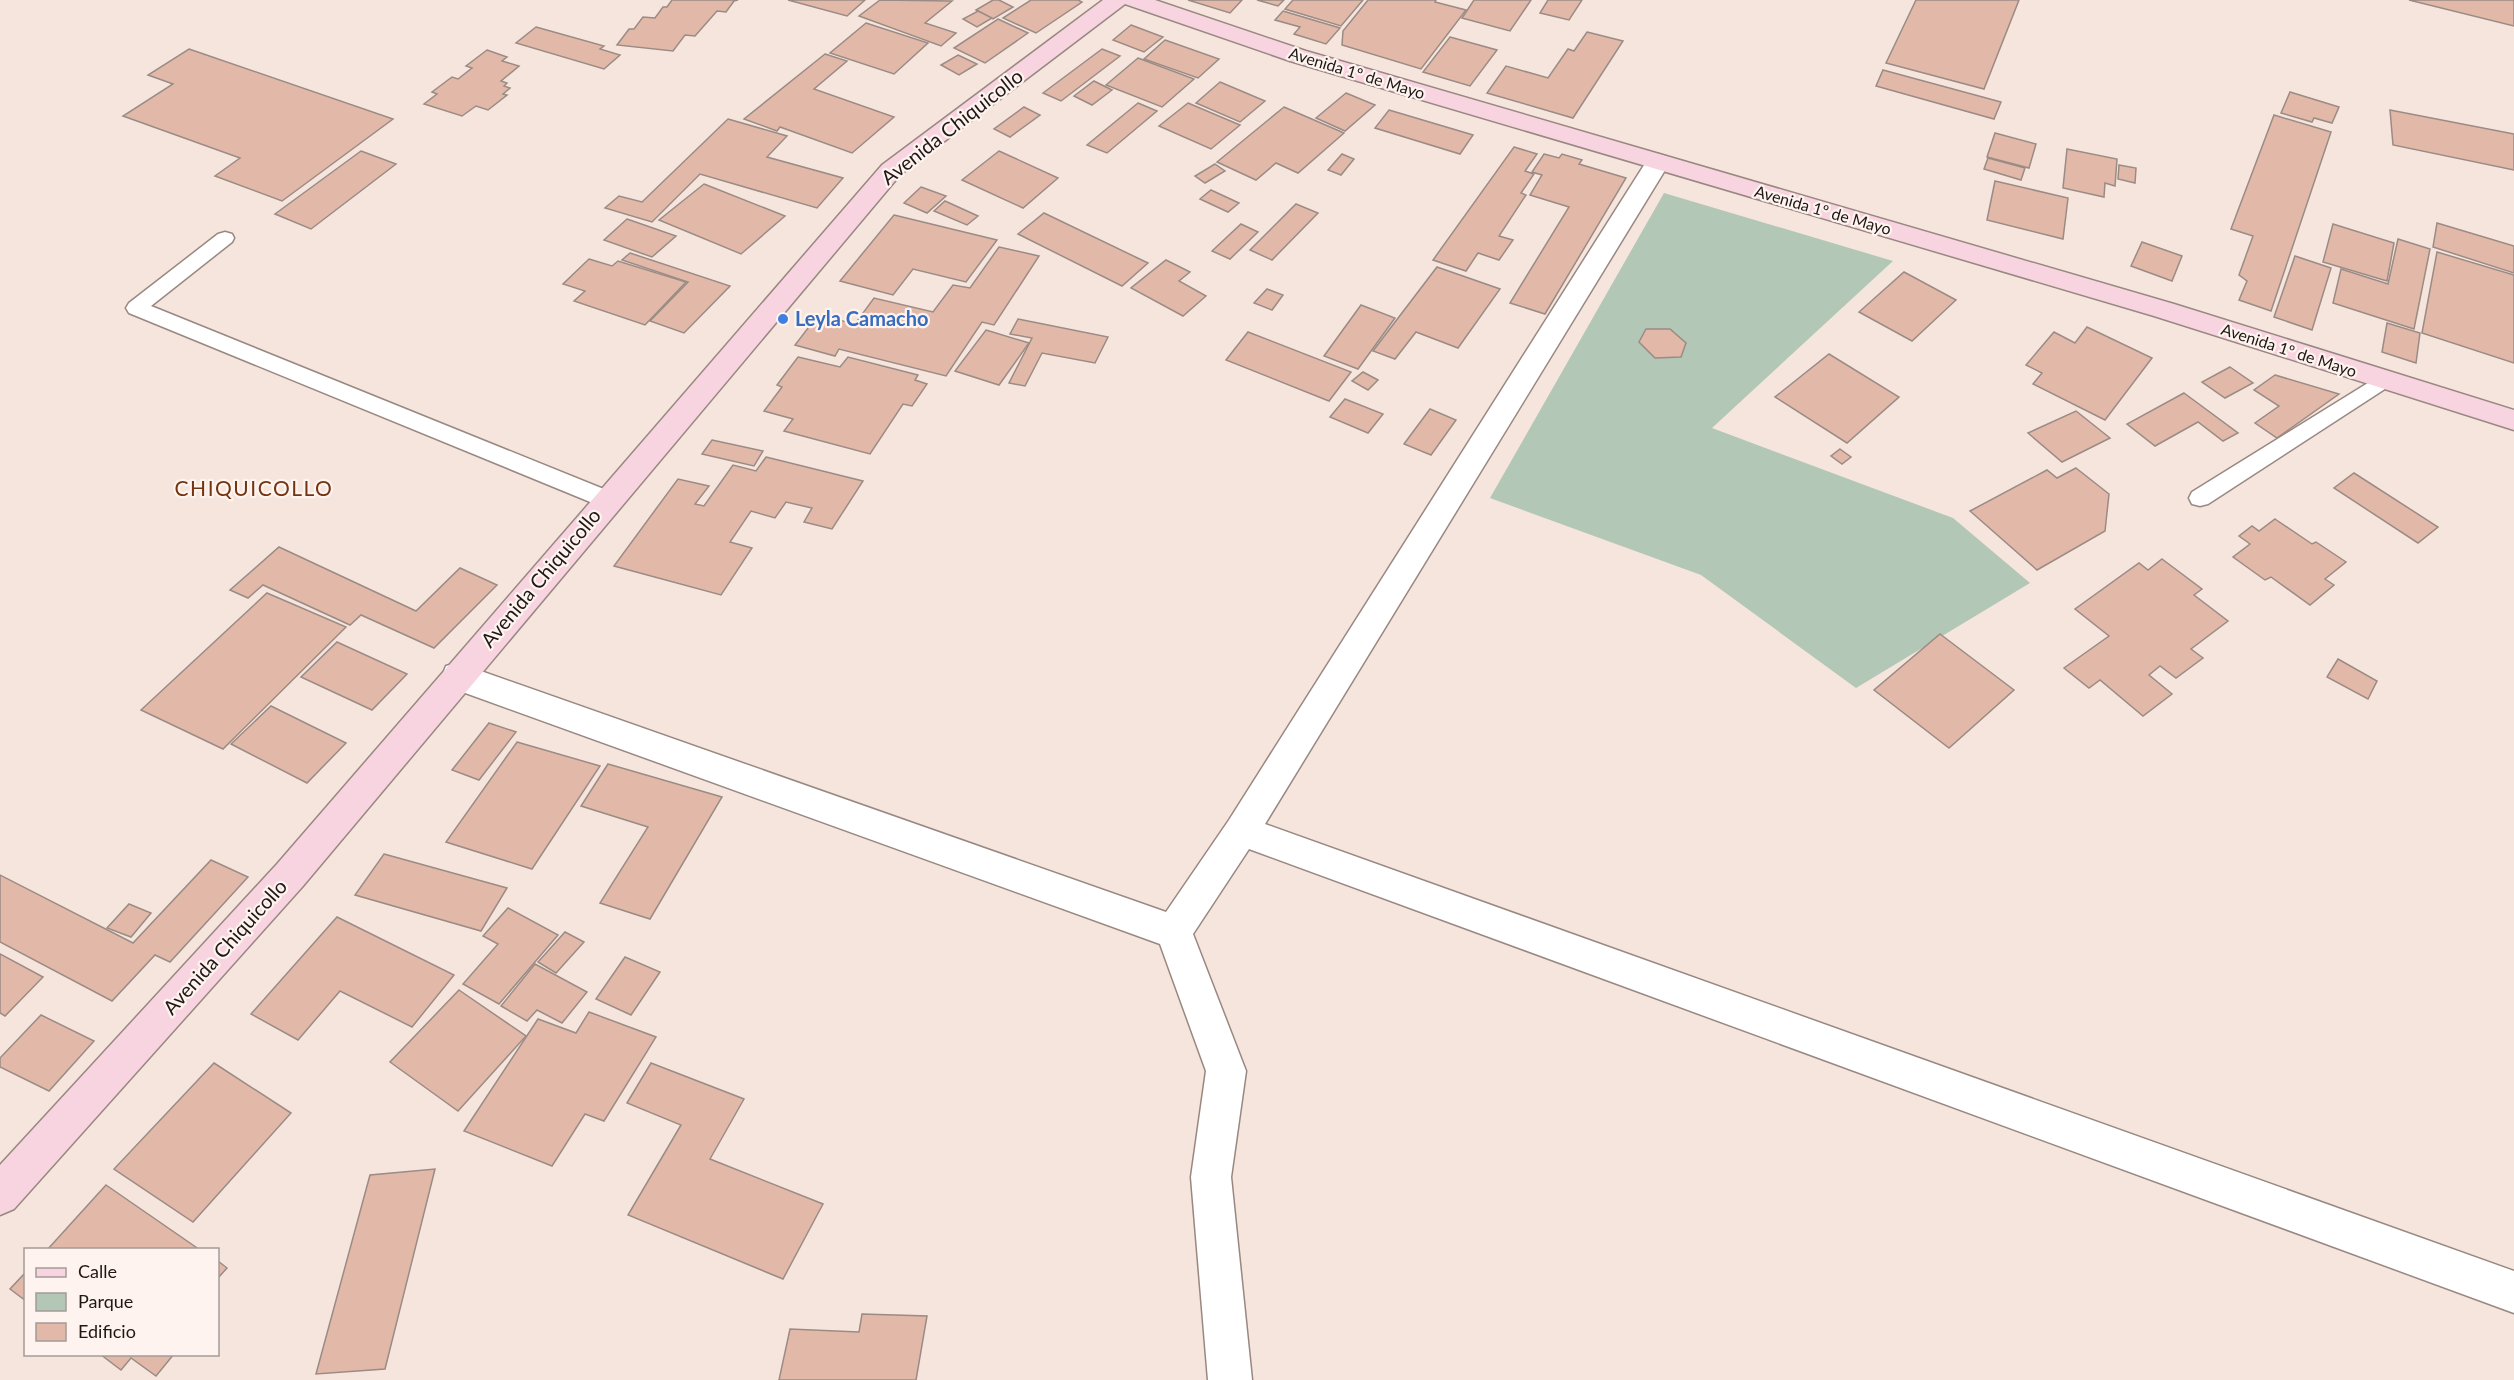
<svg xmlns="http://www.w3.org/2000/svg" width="2514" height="1380" viewBox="0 0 2514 1380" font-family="Lato,sans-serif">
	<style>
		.green { fill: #b2c7b6 }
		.building { fill: #e2b9a8; stroke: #9b8b85; stroke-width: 1.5 }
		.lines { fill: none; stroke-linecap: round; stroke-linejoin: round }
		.lane-casing { stroke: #988881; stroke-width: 3 }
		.street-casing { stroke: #988881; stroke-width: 3 }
		.secondary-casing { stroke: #988881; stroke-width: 3 }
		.lane { fill: #fff; fill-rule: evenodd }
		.street { fill: #fff; fill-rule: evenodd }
		.secondary { fill: #f7d4e0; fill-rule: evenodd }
		.shop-dot { fill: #3f7fe0; stroke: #fef3ef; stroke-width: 2 }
		.labels { text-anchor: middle; stroke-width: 4.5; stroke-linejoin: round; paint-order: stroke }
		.far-street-label { font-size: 16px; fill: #1e1815; stroke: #fef3ef }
		.street-label { font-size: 20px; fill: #1e1815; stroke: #fef3ef }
		.shop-label { font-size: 20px; font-weight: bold; fill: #366cbe; stroke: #fef3ef; text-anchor: start }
		.neighbourhood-label { font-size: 21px; letter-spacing: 1.5px; fill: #733410; stroke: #fef3ef }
	</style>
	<rect width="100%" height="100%" fill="#f6e5dd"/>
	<path class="green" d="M1664 193 1893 261 1712 428 1953 518 2030 583 1856 688 1701 575 1490 498Z"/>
	<g class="building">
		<path d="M672 0H738L734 1 726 12 717 11 695 36 685 35 673 51 617 45 629 29H634L643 17 655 18 663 7H667Z"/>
		<path d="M788 0H865L847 16Z"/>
		<path d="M880 0 952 1 925 23 956 33 941 46 859 16Z"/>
		<path d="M993 0H999L1013 7 993 19 976 10Z"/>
		<path d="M1031 0H1078L1082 2 1036 33 1003 18Z"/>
		<path d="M1188 0H1242L1230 13Z"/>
		<path d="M1257 0H1284L1278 6Z"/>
		<path d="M1293 0H1363L1341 26 1285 9Z"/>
		<path d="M1368 0H1436L1435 2 1466 10 1421 69 1342 45 1343 31Z"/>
		<path d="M1474 0H1531L1510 31 1462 18Z"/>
		<path d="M1548 0H1582L1569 20 1540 13Z"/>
		<path d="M1916 0H2019L1984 89 1886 63Z"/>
		<path d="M2409 0H2514V26Z"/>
		<path d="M978 11 992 18 977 27 963 19Z"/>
		<path d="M1283 11 1340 28 1326 44 1294 34 1300 27 1275 20Z"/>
		<path d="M998 19 1028 33 985 63 954 48Z"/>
		<path d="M866 23 928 43 894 74 830 53Z"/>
		<path d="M1131 25 1163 37 1144 52 1113 40Z"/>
		<path d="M536 27 604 46 600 49 620 55 604 69 516 43Z"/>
		<path d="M1587 32 1623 41 1573 118 1487 93 1506 66 1548 78 1568 49 1574 51Z"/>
		<path d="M1450 37 1497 50 1470 86 1423 72Z"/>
		<path d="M1165 40 1219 59 1198 78 1144 59Z"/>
		<path d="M189 49 393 119 282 201 215 176 240 158 123 116 173 84 148 75Z"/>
		<path d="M1102 49 1120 56 1061 101 1043 93Z"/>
		<path d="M487 50 507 57 502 61 519 66 501 81 507 83 504 86 510 88 503 94 507 95 488 110 476 106 462 116 424 104 437 94 432 92 452 77 458 79 472 68 466 66Z"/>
		<path d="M825 54 847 61 814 89 894 117 852 153 780 127 777 131 744 119Z"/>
		<path d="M958 55 977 64 959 75 941 65Z"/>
		<path d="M1138 58 1194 79 1162 107 1106 85Z"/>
		<path d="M1883 70 2001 102 1994 119 1876 86Z"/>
		<path d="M1094 81 1112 90 1092 105 1074 96Z"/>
		<path d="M1220 82 1265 101 1240 122 1196 103Z"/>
		<path d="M2290 92 2339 107 2332 123 2314 118 2312 122 2281 113Z"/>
		<path d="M1346 93 1375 105 1345 131 1316 118Z"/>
		<path d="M1138 103 1157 111 1107 153 1087 145Z"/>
		<path d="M1188 103 1240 125 1211 149 1159 126Z"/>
		<path d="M1024 107 1040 115 1010 137 994 129Z"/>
		<path d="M1284 107 1344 133 1298 173 1276 163 1256 180 1217 162Z"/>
		<path d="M1389 110 1473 135 1460 154 1375 128Z"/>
		<path d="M2390 110 2514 134V170L2393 145Z"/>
		<path d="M2274 115 2331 132 2271 311 2239 300 2247 281 2239 275 2253 236 2231 229Z"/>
		<path d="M728 119 787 136 767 157 843 178 817 208 700 174 652 222 605 208 619 196 642 202Z"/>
		<path d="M1995 133 2036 144 2029 168 1987 157Z"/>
		<path d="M1514 147 1537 154 1525 171 1534 174 1521 193 1526 195 1499 236 1513 240 1499 260 1478 253 1466 271 1433 260Z"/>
		<path d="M2067 149 2117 159 2115 186 2105 183 2104 197 2063 188Z"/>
		<path d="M361 151 396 164 311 229 275 214Z"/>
		<path d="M999 151 1058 178 1023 208 962 180Z"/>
		<path d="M1342 154 1354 159 1341 175 1328 170Z"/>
		<path d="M1544 154 1559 158 1562 154 1582 160 1579 164 1626 178 1545 314 1510 303 1569 207 1530 195 1542 175 1532 172Z"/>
		<path d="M1988 158 2025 168 2021 180 1984 169Z"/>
		<path d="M1215 164 1225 171 1205 183 1195 176Z"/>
		<path d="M2119 165 2136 168 2135 183 2118 179Z"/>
		<path d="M1995 181 2068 198 2063 239 1987 220Z"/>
		<path d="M704 184 785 216 741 254 659 220Z"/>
		<path d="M921 187 946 196 927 213 904 203Z"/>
		<path d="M1211 190 1239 203 1228 212 1200 199Z"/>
		<path d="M945 201 978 216 967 225 934 211Z"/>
		<path d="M1296 204 1318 213 1272 260 1250 250Z"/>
		<path d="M1044 213 1148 263 1122 286 1018 234Z"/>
		<path d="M894 215 997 240 966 282 913 269 893 295 840 281Z"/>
		<path d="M627 219 676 236 652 257 604 240Z"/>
		<path d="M2437 223 2514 246V273L2433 247Z"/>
		<path d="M1241 224 1258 232 1230 259 1212 251Z"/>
		<path d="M2333 224 2394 243 2387 281 2323 262Z"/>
		<path d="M2398 239 2430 249 2414 329 2333 303 2341 269 2388 284Z"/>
		<path d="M2142 242 2182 256 2172 281 2131 266Z"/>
		<path d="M999 247 1039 256 994 325 982 322 946 376 839 349 835 356 795 345 818 315 855 324 874 298 933 312 953 285 970 288Z"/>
		<path d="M2437 252 2514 275V363L2422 333Z"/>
		<path d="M630 253 730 286 684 333 650 321 688 282 622 260Z"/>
		<path d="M2295 256 2331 268 2312 330 2274 317Z"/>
		<path d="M589 259 612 266 618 261 686 282 645 325 574 301 585 291 563 284Z"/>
		<path d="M1166 260 1190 272 1179 281 1206 296 1183 316 1131 288Z"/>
		<path d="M1437 267 1500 289 1458 348 1416 332 1395 359 1373 351Z"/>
		<path d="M1904 272 1956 300 1912 341 1859 312Z"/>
		<path d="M1267 289 1283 295 1272 310 1254 303Z"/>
		<path d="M1361 305 1395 318 1358 369 1324 356Z"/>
		<path d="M1018 319 1108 337 1095 363 1042 353 1025 386 1009 383 1032 338 1010 334Z"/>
		<path d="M2387 323 2420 333 2416 363 2382 352Z"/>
		<path d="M2087 327 2152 358 2105 420 2033 384 2042 373 2026 365 2054 332 2075 343Z"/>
		<path d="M1646 329H1670L1686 343 1681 357 1655 358 1639 342Z"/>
		<path d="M986 330 1029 343 999 385 955 371Z"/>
		<path d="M1248 332 1351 372 1329 401 1226 360Z"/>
		<path d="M1829 354 1899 397 1847 443 1775 397Z"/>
		<path d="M798 357 840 367 848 357 918 375 915 380 927 384 912 406 903 404 870 454 784 431 793 419 764 411 782 387 777 385Z"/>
		<path d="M2230 367 2253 383 2225 398 2202 382Z"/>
		<path d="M1363 372 1378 380 1368 390 1352 381Z"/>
		<path d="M2275 375 2339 394 2277 438 2255 423 2279 406 2254 390Z"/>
		<path d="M2184 393 2238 433 2223 441 2198 422 2155 446 2127 424Z"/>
		<path d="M1345 399 1383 414 1368 433 1330 417Z"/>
		<path d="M1430 409 1456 420 1431 455 1404 444Z"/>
		<path d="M2076 411 2110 438 2062 462 2028 433Z"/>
		<path d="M712 440 763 451 754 466 702 454Z"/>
		<path d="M1840 449 1851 457 1842 464 1831 456Z"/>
		<path d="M766 457 863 481 832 529 804 522 812 508 786 502 775 518 751 511 730 542 752 548 721 595 614 566 678 479 709 486 695 504 704 506 733 465 756 471Z"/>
		<path d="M2076 468 2109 494 2105 531 2037 570 1970 511 2047 470 2057 478Z"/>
		<path d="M2354 473 2438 527 2418 543 2334 488Z"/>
		<path d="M2275 519 2312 544 2316 542 2346 562 2325 579 2334 585 2310 605 2271 577 2265 580 2233 557 2250 544 2239 536 2252 526 2259 531Z"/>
		<path d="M279 547 416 611 460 568 497 585 434 648 361 615 350 625 263 585 248 598 230 590Z"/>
		<path d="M2162 559 2202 589 2194 595 2228 621 2191 649 2203 658 2176 678 2160 666 2149 675 2172 694 2143 716 2100 680 2089 688 2064 668 2109 636 2075 609 2139 563 2148 570Z"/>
		<path d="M267 593 346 627 223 749 141 710Z"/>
		<path d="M1940 634 2014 690 1949 748 1874 690Z"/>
		<path d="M337 642 407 674 372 710 301 677Z"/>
		<path d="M2338 659 2377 681 2368 699 2327 677Z"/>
		<path d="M271 706 346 743 307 783 231 744Z"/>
		<path d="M489 723 516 732 479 780 452 770Z"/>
		<path d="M517 742 600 766 532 869 446 842Z"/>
		<path d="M608 764 722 797 650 919 600 903 648 827 581 806Z"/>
		<path d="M384 854 507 888 481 931 355 895Z"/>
		<path d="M211 860 248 877 170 962 155 955 112 1001 0 942V875L133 943Z"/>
		<path d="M129 904 151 913 131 937 107 928Z"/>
		<path d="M508 908 558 935 499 1004 463 984 498 944 483 936Z"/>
		<path d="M337 917 454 975 412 1027 340 991 298 1040 251 1014Z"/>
		<path d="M565 932 584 942 556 973 538 962Z"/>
		<path d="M0 954 43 977 5 1016 0 1013Z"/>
		<path d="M625 957 660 972 631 1015 596 999Z"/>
		<path d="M535 964 587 992 562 1023 537 1010 527 1021 501 1006Z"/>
		<path d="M459 990 526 1036 458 1111 390 1062Z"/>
		<path d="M589 1012 656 1037 604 1121 585 1114 552 1166 464 1131 538 1019 576 1033Z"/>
		<path d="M41 1015 94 1041 49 1091 0 1067V1058Z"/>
		<path d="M214 1063 291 1113 193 1222 114 1169Z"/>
		<path d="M651 1063 744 1099 710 1159 823 1204 783 1279 628 1215 681 1125 627 1103Z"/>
		<path d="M435 1169 385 1369 316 1374 370 1175Z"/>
		<path d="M106 1185 200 1250H47Z"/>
		<path d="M218 1261 227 1268 218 1278Z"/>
		<path d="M26 1272V1301L10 1289Z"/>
		<path d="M862 1314 927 1316 916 1380H779L790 1329 859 1332Z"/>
		<path d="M100 1354H174L156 1376 131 1358 121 1370Z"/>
	</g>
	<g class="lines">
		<g class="lane-casing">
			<g id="lane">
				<path d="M225 232 232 234 234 238 232 242 151 306 616 494 619 500 616 506 608 508 600 506 129 313 126 308 129 303 218 234Z"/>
				<path d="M2384 373 2391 375 2394 380 2391 385 2208 504 2200 506 2192 504 2189 498 2192 492Z"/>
			</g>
		</g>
		<g class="street-casing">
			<path id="street" d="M1658 154 1667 157 1670 162 1265 824 2514 1271V1313L1249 849 1193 934 1246 1071 1231 1177 1252 1380H1208L1191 1177 1206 1071 1160 944 446 686 442 676 446 666 458 663 1166 912 1229 820 1646 162 1649 157Z"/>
		</g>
		<g class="secondary-casing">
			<path id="secondary" d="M1103 0H1155L1306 51 2174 304 2514 410V430L2154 316 1290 61 1125 4 900 175 303 886 14 1209 0 1215V1165L277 864 882 165Z"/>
		</g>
		<use href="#lane" class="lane"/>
		<use href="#street" class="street"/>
		<use href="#secondary" class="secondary"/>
	</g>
	<circle class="shop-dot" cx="783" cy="319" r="6"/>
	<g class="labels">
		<g class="far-street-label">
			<text transform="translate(1357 73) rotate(17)" y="6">Avenida 1º de Mayo</text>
			<text transform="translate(1823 210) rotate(16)" y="6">Avenida 1º de Mayo</text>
			<text transform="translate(2289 350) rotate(18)" y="6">Avenida 1º de Mayo</text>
		</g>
		<g class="street-label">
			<text transform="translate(952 127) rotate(-38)" y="7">Avenida Chiquicollo</text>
			<text transform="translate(541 578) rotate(-50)" y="7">Avenida Chiquicollo</text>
			<text transform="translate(225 947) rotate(-48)" y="7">Avenida Chiquicollo</text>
		</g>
		<g class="shop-label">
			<text x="795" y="326">Leyla Camacho</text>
		</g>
		<g class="neighbourhood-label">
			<text x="254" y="496">CHIQUICOLLO</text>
		</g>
	</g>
	<rect x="24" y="1248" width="195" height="108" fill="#fef3ef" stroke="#a49b98" stroke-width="1.5"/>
	<rect x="36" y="1268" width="30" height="9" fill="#f7d4e0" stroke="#a49b98" stroke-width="1.5"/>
	<text x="78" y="1278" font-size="18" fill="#1e1815">Calle</text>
	<rect x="36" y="1293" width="30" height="18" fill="#b2c7b6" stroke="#a49b98" stroke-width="1.5"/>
	<text x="78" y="1308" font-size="18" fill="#1e1815">Parque</text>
	<rect x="36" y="1323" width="30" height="18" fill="#e2b9a8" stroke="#a49b98" stroke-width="1.5"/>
	<text x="78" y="1338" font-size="18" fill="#1e1815">Edificio</text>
</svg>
